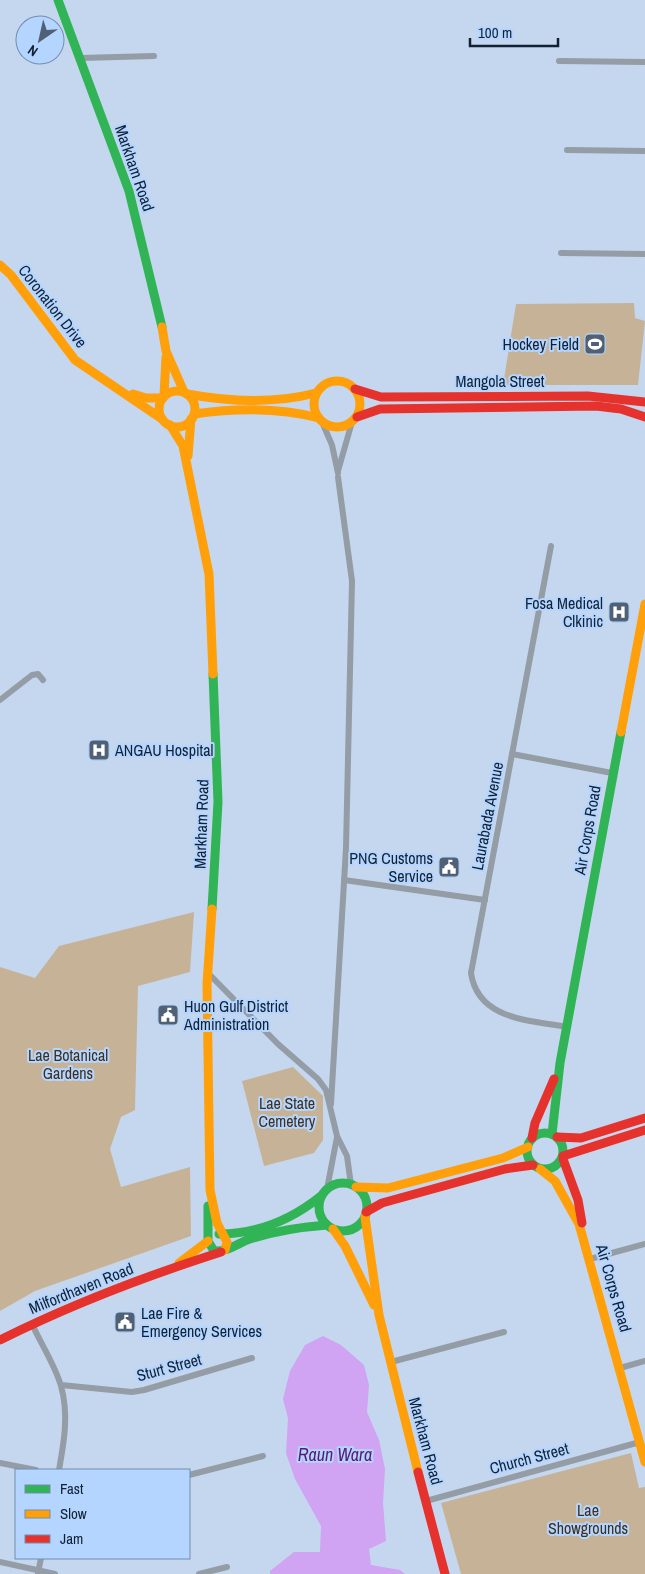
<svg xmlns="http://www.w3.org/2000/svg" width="645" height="1574" viewBox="0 0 645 1574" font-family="'Archivo Narrow',sans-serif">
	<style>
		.green { fill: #c6b397 }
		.water { fill: #d0a3f3 }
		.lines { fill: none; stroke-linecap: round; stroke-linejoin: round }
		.street { stroke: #949ca6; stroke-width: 6 }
		.fast { stroke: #30b455; stroke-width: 9 }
		.slow { stroke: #ff9f0a; stroke-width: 9 }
		.jam { stroke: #e5322d; stroke-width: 9 }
		.labels { text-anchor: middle; stroke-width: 4; stroke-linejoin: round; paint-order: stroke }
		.street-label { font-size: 16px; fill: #112134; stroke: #b4d5ff }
		.poi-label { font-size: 16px; fill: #112134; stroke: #b4d5ff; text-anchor: end }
		.park-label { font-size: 16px; fill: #3f301d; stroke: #b4d5ff }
		.water-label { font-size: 18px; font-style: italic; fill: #5a1774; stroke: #b4d5ff }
	</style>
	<rect width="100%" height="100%" fill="#c5d7ee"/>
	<g class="green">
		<path d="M634 303 635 318 645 321 638 385H503L516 304Z"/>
		<path d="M194 912 190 972 138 986 135 1110 121 1117 110 1149 121 1187 190 1167 191 1236 35 1291 0 1311V967L35 978 59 946Z"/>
		<path d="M293 1067 323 1096V1140L314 1153 264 1166 242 1081Z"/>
		<path d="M631 1453 639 1488 645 1487V1574H461L441 1503Z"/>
	</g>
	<path class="water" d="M323 1336 341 1345 364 1365 369 1385 367 1412 379 1440 385 1469 383 1503 386 1541 369 1549 371 1565 400 1570 405 1574H270V1571L294 1552H320L321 1526 295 1479 286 1453 288 1418 283 1399 290 1371 305 1345Z"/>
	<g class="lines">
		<g class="street">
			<path d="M81 58 154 56"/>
			<path d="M559 61 645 62"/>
			<path d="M567 150 645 151"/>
			<path d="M561 253 645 254"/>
			<path d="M322 422 332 445 338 473"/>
			<path d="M338 471 352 422"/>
			<path d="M551 546 471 973C478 1020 529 1020 567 1027"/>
			<path d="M0 700 32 675 38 674 43 680"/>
			<path d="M512 754 612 773"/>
			<path d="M344 880 485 900"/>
			<path d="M207 972 278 1044 318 1079 326 1090 337 1136 347 1156 351 1185"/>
			<path d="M331 1104 346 848 352 581 338 477"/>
			<path d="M327 1189 337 1137"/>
			<path d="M590 1259 645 1244"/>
			<path d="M32 1324C41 1344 55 1365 61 1386 69 1414 64 1442 59 1470"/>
			<path d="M391 1362 504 1332"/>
			<path d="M620 1368 645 1361"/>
			<path d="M61 1385 132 1392 144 1390 252 1358"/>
			<path d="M0 1463 36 1470"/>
			<path d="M189 1475 263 1456"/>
			<path d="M426 1501 640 1442"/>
			<path d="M0 1562 55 1574"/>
			<path d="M38 1573 41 1558"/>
			<path d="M199 1574 227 1567"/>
		</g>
		<g class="fast">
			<path d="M58 0 129 191 162 327"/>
			<path d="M212 909 218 802 213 674"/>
			<circle cx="545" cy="1151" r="18"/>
			<path d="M552 1134 560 1063 621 732"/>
			<circle cx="343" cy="1207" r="24"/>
			<path d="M208 1206V1241L214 1251C228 1252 238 1243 250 1239 275 1231 301 1227 327 1225"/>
			<path d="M219 1234C258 1234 291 1220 321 1196"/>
		</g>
		<g class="slow">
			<path d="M0 265 11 275 75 360 162 419"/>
			<path d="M162 327 166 351 184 392"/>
			<circle cx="337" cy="404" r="23"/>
			<circle cx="177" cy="409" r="18"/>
			<path d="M133 394 146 398H163"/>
			<path d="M187 394C230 402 273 404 316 393"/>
			<path d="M164 396 166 357"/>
			<path d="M194 414C236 408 277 407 319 418"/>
			<path d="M170 425 183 446 209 574 213 674"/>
			<path d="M188 456 191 419"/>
			<path d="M621 732 645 604"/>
			<path d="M212 909 207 984 210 1190 217 1223 227 1242 225 1250"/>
			<path d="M540 1169 555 1181 579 1224 645 1462"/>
			<path d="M356 1187 388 1188 503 1158 528 1147"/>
			<path d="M365 1217 379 1315 418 1472"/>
			<path d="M333 1229 345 1246 374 1305"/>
			<path d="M179 1263 208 1241"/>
		</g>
		<g class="jam">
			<path d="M355 389 381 397 588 396 645 402"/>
			<path d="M357 417 380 409 596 406 621 409 645 417"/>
			<path d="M557 1137 581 1138 645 1118"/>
			<path d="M532 1138 535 1123 554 1079"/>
			<path d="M563 1156 645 1130"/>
			<path d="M563 1159 578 1200 582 1223"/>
			<path d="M366 1212 382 1203 505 1169 533 1165"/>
			<path d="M0 1340C70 1305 146 1276 221 1252"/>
			<path d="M418 1472 445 1574"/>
		</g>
	</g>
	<defs>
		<g id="stadium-square" transform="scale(1.125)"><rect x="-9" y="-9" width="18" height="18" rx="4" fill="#506175" stroke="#b4d5ff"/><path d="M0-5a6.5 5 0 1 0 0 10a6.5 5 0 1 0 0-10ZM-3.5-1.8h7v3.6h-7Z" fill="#fff"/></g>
		<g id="hospital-square" transform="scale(1.125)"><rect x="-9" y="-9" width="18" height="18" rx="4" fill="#506175" stroke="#b4d5ff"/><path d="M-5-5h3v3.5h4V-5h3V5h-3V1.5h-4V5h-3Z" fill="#fff"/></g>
		<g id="civic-square" transform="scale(1.125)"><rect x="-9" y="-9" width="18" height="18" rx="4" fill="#506175" stroke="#b4d5ff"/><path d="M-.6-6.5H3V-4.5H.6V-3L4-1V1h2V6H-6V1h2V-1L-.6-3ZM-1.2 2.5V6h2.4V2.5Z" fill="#fff"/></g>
	</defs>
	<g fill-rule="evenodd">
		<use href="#stadium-square" x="595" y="344"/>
		<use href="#hospital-square" x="619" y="612"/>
		<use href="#hospital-square" x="99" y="750"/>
		<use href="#civic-square" x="449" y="867"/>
		<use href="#civic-square" x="168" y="1015"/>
		<use href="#civic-square" x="125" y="1322"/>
	</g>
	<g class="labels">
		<g class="street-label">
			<text transform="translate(135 168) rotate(71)" y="6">Markham Road</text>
			<text transform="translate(53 306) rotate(52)" y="6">Coronation Drive</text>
			<text x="500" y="387">Mangola Street</text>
			<text transform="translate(487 816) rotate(-79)" y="6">Laurabada Avenue</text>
			<text transform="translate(201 824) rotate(-88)" y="6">Markham Road</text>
			<text transform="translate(587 830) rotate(-80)" y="6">Air Corps Road</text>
			<text transform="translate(81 1288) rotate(-22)" y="6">Milfordhaven Road</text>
			<text transform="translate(614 1288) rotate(74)" y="6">Air Corps Road</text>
			<text transform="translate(169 1367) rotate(-15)" y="6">Sturt Street</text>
			<text transform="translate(426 1441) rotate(75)" y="6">Markham Road</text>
			<text transform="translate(529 1458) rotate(-15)" y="6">Church Street</text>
		</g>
		<g class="poi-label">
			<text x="579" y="350">Hockey Field</text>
			<text x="603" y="609">Fosa Medical<tspan x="603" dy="18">Clkinic</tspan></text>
			<text x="115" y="756" text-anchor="start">ANGAU Hospital</text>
			<text x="433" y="864">PNG Customs<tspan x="433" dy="18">Service</tspan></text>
			<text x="184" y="1012" text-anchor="start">Huon Gulf District<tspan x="184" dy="18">Administration</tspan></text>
			<text x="141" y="1319" text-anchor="start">Lae Fire &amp;<tspan x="141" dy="18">Emergency Services</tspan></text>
		</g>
		<g class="park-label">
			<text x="68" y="1061">Lae Botanical<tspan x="68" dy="18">Gardens</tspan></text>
			<text x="287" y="1109">Lae State<tspan x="287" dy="18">Cemetery</tspan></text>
			<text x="588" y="1516">Lae<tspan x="588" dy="18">Showgrounds</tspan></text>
		</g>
		<g class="water-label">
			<text x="335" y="1461">Raun Wara</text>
		</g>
	</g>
	<rect x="15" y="1469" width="175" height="90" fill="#b4d5ff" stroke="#738dae"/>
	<rect x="25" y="1485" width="25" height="8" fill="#30b455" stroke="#738dae"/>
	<text x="60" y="1494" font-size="15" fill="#112134">Fast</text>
	<rect x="25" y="1510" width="25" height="8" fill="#ff9f0a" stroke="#738dae"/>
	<text x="60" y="1519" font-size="15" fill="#112134">Slow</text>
	<rect x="25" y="1535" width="25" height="8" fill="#e5322d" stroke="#738dae"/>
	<text x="60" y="1544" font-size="15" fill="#112134">Jam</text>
	<g transform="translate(40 40) rotate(214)"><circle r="24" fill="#b4d5ff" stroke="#738dae"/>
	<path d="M0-4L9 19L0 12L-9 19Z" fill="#506175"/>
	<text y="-8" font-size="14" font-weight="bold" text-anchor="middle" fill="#112134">N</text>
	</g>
	<path d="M470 38v8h88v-8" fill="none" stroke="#112134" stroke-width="2.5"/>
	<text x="478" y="38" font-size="15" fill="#112134" stroke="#b4d5ff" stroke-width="4" paint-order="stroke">100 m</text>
</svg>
